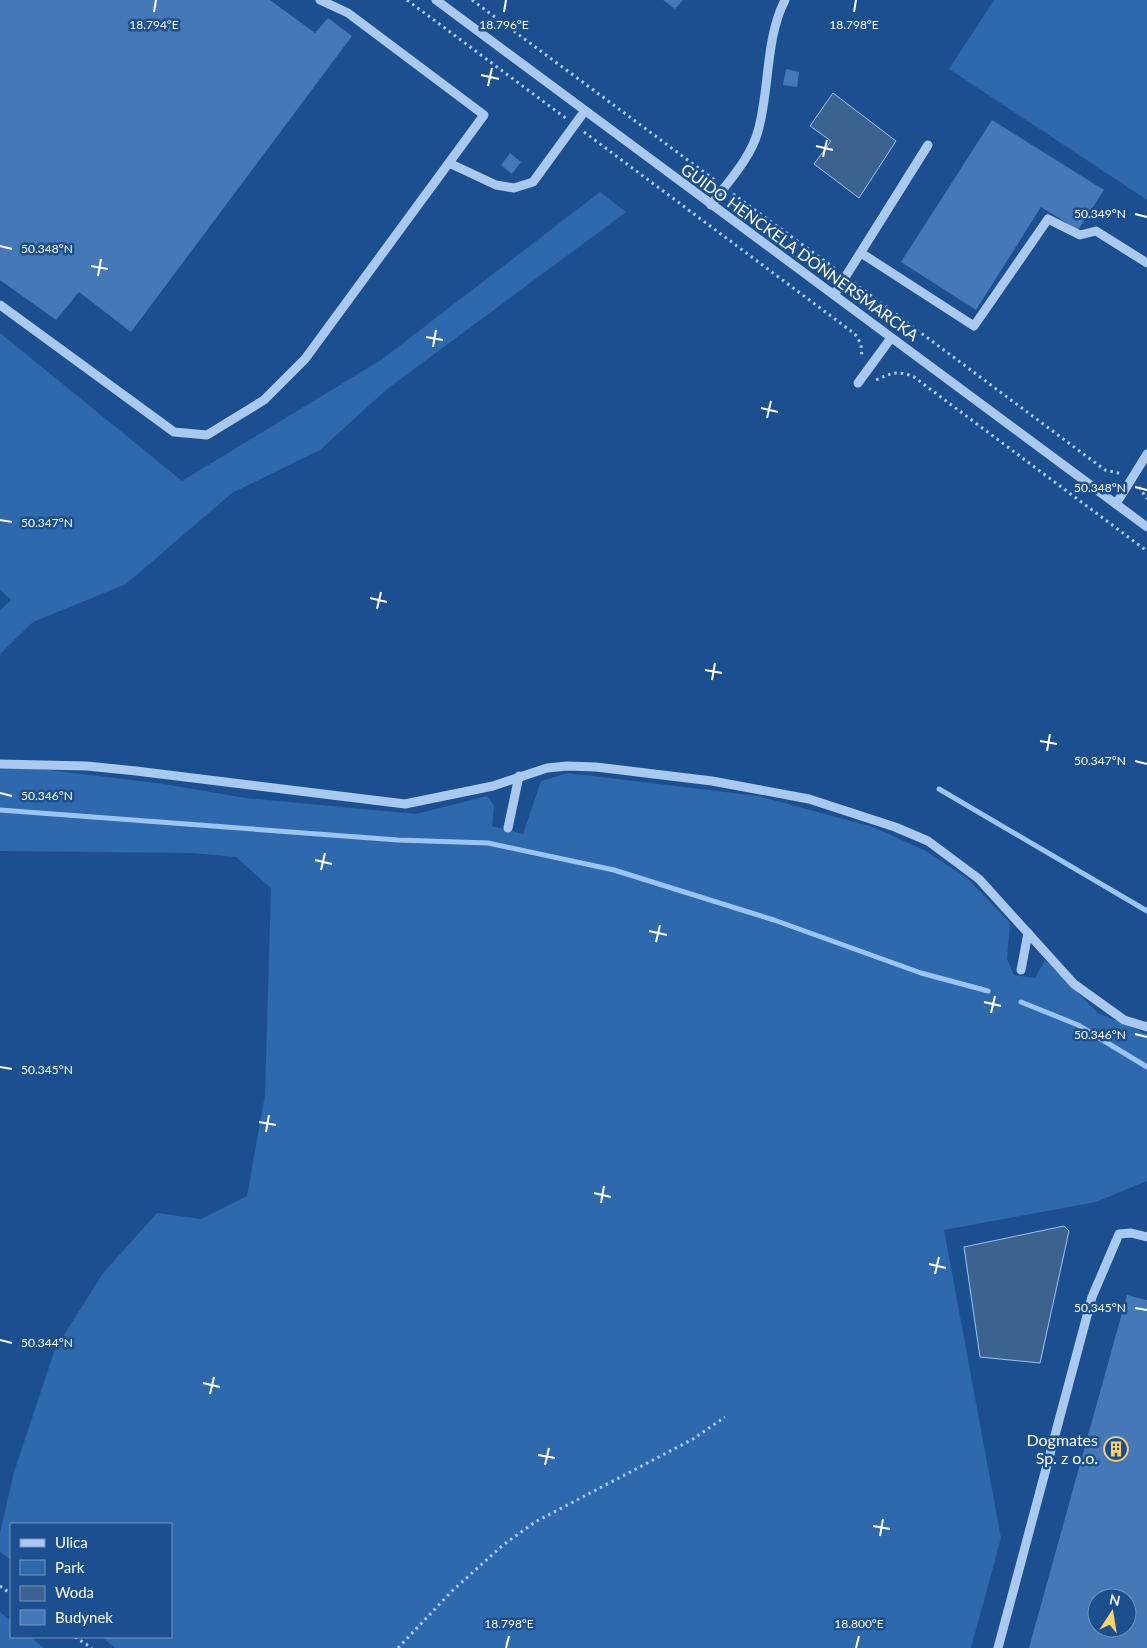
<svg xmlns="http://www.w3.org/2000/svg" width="1147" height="1648" viewBox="0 0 1147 1648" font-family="Lato,sans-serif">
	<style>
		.green { fill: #2e69ad }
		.water { fill: #3c6290; stroke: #9cc4f0 }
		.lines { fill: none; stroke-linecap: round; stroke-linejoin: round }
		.stream { stroke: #9cc4f0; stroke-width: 5 }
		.building { fill: #4478b7; fill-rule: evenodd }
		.path { stroke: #a9c9ee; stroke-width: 3; stroke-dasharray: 2.5 4; stroke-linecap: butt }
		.minor { stroke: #a9c9ee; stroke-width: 9 }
		.ticks { fill: none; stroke: #fff; stroke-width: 2 }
		.labels { text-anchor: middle; stroke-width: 5; stroke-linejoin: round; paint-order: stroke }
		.street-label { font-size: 16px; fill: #fff; stroke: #1b4f8f }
		.poi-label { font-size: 16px; fill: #fff; stroke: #1b4f8f; text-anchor: end }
		.ticks-label { font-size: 12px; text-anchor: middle; fill: #fff; stroke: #1b4f8f; stroke-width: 5; stroke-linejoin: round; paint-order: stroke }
	</style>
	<rect width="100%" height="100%" fill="#1b4f8f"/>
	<g class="green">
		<path d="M994 0H1147V200L949 69Z"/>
		<path d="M600 192 626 212 387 389 320 450 232 493 126 584 33 622 0 654V610L11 600 0 590V333L182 481 381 360Z"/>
		<path d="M0 764 164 784 245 798 416 814 487 796 494 806 492 826 523 834 541 781 568 773 758 796 873 827 924 850 967 878 1010 923 1007 959 1014 975 1035 978 1045 960 1098 1013 1147 1034V1181L1096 1202 944 1230 1001 1538 971 1648H115L102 1637H171V1524H11V1560L0 1552V1533L14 1472 55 1349 104 1272 157 1213 201 1219 247 1196 265 1095 271 888 236 857 192 853 0 851Z"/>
		<path d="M0 1612 11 1621V1637H30L44 1648H0Z"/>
	</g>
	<g class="water">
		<path d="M833 93 896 141 859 198 814 164 831 141 810 126Z"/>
		<path d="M1064 1226 1069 1231 1040 1363 980 1357 964 1247Z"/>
	</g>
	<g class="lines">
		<g class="stream">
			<path d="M939 789 1147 911"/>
			<path d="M0 810 398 840 488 843 614 870 774 920 921 973 988 991"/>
			<path d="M1021 1002 1078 1025 1147 1067"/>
		</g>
	</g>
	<g class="building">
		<path d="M0 0H270L315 33 328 18 352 36 131 332 79 292 56 320 0 280Z"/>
		<path d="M663 0H683L675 9Z"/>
		<path d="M786 69 799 72 797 87 783 85Z"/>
		<path d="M992 120 1104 190 1078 230 1041 207 976 310 901 262Z"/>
		<path d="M510 153 521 162 512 174 501 165Z"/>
		<path d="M1127 1295 1147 1300V1648H1029ZM1097 1598H1127V1628H1097Z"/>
	</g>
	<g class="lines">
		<g class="path">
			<path d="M407 0 567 119"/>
			<path d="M472 0 716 181"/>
			<path d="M584 132 855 334 861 344 862 358"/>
			<path d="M733 194 837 270"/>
			<path d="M854 283 1105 470 1122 474"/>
			<path d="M876 380C891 373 898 370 914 377L1147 551"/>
			<path d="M1139 487 1147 499"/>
			<path d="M0 1586 11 1594"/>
			<path d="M75 1637 92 1648"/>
			<path d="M398 1648 452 1591 503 1545 535 1522 693 1439 725 1417"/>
		</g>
		<g class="minor">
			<path d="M436 0 1147 527"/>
			<path d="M449 163 496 185 514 188 533 182 584 112"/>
			<path d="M711 205C727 183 751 158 758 131 770 89 765 39 785 0"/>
			<path d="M861 253 974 326 1048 219 1080 235 1096 231 1147 263"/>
			<path d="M834 295 928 145"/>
			<path d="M0 305 174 432 207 435 264 400 305 359 484 115 348 13 320 0"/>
			<path d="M858 383 891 338"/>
			<path d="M1116 504 1147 454"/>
			<path d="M0 764 87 766 136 771 405 804 493 786 547 768 567 766 596 767 712 781 809 799 895 827 928 841 979 879 1074 984 1124 1020 1147 1027"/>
			<path d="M508 828 519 776"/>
			<path d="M1021 970 1028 933"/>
			<path d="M998 1648 1092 1297 1119 1234 1131 1233 1147 1237"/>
		</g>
	</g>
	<path class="ticks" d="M154 12 156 0M504 12 506 0M854 12 856 0M481 75 499 79M488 86 492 68M816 146 833 150M823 157 827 140M1135 214 1147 217M0 246 12 249M91 266 108 269M98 276 101 259M426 337 443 340M433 347 436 330M761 408 778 412M767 418 771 401M1135 487 1147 490M0 520 12 522M370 598 387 602M377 609 381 592M705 670 722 673M712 680 715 663M1040 741 1057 744M1047 751 1050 734M1135 761 1147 764M0 793 12 796M315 860 332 864M321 870 325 853M649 931 667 935M656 942 660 925M984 1002 1001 1006M991 1013 995 996M1135 1034 1147 1037M0 1067 12 1069M259 1122 276 1125M266 1132 269 1115M594 1193 611 1197M601 1203 604 1186M929 1264 946 1268M935 1274 939 1257M1135 1308 1147 1310M0 1340 12 1343M203 1383 220 1387M210 1394 214 1377M538 1455 555 1458M545 1465 549 1448M873 1526 890 1529M880 1536 883 1519M506 1648 509 1636M856 1648 859 1636"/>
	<defs>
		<g id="building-ring" transform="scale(1.25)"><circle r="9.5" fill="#1b4f8f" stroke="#ffd166" stroke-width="1.5"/><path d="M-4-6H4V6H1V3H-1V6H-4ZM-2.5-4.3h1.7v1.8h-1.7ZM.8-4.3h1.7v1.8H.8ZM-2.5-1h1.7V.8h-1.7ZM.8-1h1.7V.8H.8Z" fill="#ffd166"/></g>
	</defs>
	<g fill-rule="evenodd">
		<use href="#building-ring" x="1116" y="1449"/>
	</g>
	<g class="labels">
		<g class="street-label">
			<text transform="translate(800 252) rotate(36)" y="6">GUIDO HENCKELA DONNERSMARCKA</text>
		</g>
		<g class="poi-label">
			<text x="1098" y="1446">Dogmates<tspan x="1098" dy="18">Sp. z o.o.</tspan></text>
		</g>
	</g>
	<g class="ticks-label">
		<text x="154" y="29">18.794°E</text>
		<text x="504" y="29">18.796°E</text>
		<text x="854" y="29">18.798°E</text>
		<text x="1100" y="218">50.349°N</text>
		<text x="47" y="253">50.348°N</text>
		<text x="1100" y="492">50.348°N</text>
		<text x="47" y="527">50.347°N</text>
		<text x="1100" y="765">50.347°N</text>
		<text x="47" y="800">50.346°N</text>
		<text x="1100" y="1039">50.346°N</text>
		<text x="47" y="1074">50.345°N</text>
		<text x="1100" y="1312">50.345°N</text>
		<text x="47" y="1347">50.344°N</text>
		<text x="509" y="1628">18.798°E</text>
		<text x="859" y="1628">18.800°E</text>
	</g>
	<rect x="10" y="1523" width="162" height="115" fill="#1b4f8f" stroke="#7695bc"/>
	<rect x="20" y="1539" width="25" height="8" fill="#a9c9ee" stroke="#7695bc"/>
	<text x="55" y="1548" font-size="15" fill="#ffffff">Ulica</text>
	<rect x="20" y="1560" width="25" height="15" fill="#2e69ad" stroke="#7695bc"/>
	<text x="55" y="1573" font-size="15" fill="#ffffff">Park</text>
	<rect x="20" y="1586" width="25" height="15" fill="#3c6290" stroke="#7695bc"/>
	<text x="55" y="1598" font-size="15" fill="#ffffff">Woda</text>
	<rect x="20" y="1610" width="25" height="15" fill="#4478b7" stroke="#7695bc"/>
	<text x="55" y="1623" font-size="15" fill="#ffffff">Budynek</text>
	<g transform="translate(1112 1613) rotate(12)"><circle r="24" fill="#1b4f8f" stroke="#7695bc"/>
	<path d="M0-4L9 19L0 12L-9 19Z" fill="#ffd166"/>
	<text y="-8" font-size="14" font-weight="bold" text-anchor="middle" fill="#ffffff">N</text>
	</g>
</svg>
